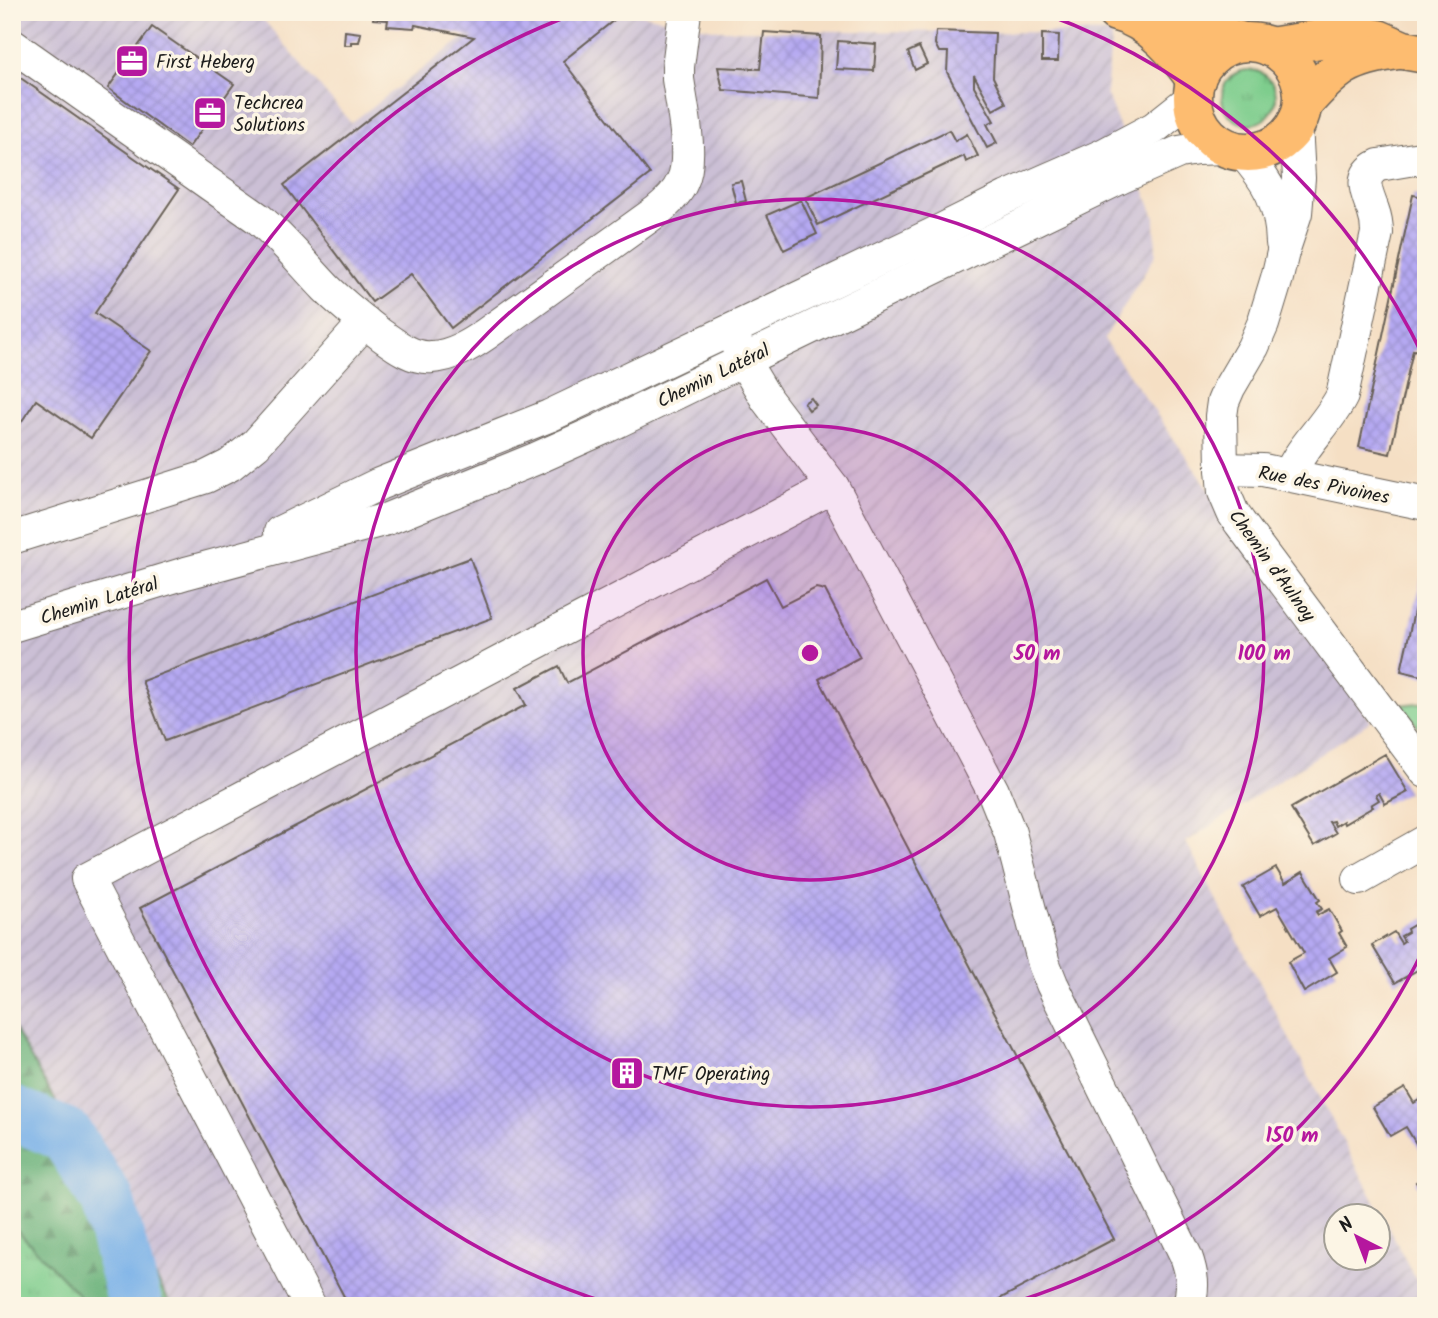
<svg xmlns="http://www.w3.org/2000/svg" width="1438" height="1318" viewBox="0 0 1438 1318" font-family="Kalam,sans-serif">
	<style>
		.industrial { fill: url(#industrial-furrows); fill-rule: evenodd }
		.grass { fill: url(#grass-tufts); stroke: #4d7454; stroke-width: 2 }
		.forest { fill: url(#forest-firs); stroke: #41664a; stroke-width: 2 }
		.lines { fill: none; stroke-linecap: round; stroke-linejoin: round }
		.river { stroke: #79b1e8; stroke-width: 54 }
		.building { fill: url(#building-cross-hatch) }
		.minor-casing { stroke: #686057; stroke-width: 34 }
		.major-casing { stroke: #686057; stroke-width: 41 }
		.minor { stroke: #fff; stroke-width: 32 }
		.major { stroke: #fdbc70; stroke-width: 38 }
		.ring { fill: none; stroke: #b5179e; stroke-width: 3.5 }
		.labels { text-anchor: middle; stroke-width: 7; stroke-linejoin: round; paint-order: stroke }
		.poi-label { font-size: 19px; fill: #1c1c1c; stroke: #fcf5e5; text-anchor: start }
		.street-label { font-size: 19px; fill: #1c1c1c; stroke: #fcf5e5 }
		.centre { fill: #b5179e; stroke: #fcf5e5; stroke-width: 3.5 }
		.ring-label { font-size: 21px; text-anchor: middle; font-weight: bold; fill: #b5179e; stroke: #fcf5e5; stroke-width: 7; stroke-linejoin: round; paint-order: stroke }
	</style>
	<defs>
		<pattern id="industrial-furrows" width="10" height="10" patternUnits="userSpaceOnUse" patternTransform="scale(1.75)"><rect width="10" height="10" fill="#cbbfd5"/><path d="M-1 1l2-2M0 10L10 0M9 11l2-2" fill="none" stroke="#aea4b6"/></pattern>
		<pattern id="grass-tufts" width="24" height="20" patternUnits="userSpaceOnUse" patternTransform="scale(1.75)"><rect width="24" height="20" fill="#7ecd8d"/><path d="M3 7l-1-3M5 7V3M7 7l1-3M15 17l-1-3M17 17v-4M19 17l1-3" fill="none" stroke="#6caf79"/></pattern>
		<pattern id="forest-firs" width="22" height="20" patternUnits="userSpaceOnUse" patternTransform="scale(1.75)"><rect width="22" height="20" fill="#66b078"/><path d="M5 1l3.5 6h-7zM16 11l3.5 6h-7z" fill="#538e62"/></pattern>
		<pattern id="building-cross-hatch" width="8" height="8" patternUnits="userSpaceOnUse" patternTransform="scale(1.75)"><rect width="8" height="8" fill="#b5a9f2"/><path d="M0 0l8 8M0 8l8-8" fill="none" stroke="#9b91cf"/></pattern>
	</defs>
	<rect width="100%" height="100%" fill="#fcf5e5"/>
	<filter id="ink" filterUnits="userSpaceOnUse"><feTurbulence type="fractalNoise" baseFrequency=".0143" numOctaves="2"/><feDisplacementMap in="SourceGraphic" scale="14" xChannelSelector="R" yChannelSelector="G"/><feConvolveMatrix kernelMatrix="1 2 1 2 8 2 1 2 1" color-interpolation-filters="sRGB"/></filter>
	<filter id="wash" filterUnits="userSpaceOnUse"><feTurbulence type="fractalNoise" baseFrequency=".00686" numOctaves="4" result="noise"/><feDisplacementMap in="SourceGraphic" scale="28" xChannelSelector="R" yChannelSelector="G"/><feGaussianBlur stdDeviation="1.57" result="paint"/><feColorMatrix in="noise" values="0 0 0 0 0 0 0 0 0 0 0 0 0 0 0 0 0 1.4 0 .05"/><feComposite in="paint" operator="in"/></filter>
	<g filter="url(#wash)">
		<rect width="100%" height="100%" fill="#f5dfc4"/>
		<path class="industrial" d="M12 12H257L351 123 498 12H629L718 30 1112 33 1106 93 1155 217 1156 254 1104 339 1371 721 1186 842 1426 1299V1306H172L12 1025ZM1336 1216H1378V1258H1336Z"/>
		<g class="grass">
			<circle cx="1249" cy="97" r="27"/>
			<path d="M1426 702V737L1401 705Z"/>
			<path d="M12 1227 15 1228 78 1294 84 1306H12Z"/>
		</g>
		<path class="forest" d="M12 1025 172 1306H84L78 1294 15 1228 12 1227Z"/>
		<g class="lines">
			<path class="river" d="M12 1113 66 1135 107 1200 136 1306"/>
		</g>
		<g id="blocks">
			<g class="building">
				<path d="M374 12H574L614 20 563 61 650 174 451 328 411 274 372 302 284 185 474 37 415 25 414 28 387 26 388 20 373 19Z"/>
				<path d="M152 27 234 84 189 147 108 88Z"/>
				<path d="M345 31 361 33 359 42H351V45H344Z"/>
				<path d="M936 31 995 33 993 77 1006 103 993 110 974 75V86L994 121 987 124 997 143 987 148 947 72 948 52H939L935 44Z"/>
				<path d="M764 32 821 36 819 98 723 90 718 67 760 69Z"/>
				<path d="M1042 34 1059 35 1058 61H1042Z"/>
				<path d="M838 41 876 44 874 71 836 69Z"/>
				<path d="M919 47 927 64 915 70 908 52Z"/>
				<path d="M12 72 179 189 95 313 151 351 91 438 36 400 12 436Z"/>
				<path d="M949 130 955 141 967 134 978 156 966 162 964 156 818 225 805 198Z"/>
				<path d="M741 181 746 201 736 203 731 183Z"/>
				<path d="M1413 195 1426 197V290L1418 327 1426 329V352L1413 350 1390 454 1359 447Z"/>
				<path d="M801 200 817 234 784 250 767 215Z"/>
				<path d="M811 398 816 405 809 410 804 403Z"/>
				<path d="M470 558 492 618 165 741 142 681Z"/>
				<path d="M1425 561H1426V677L1401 671Z"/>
				<path d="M766 578 781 606 816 588 825 590 860 657 819 679 1114 1239 986 1306H349L140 908 526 705 517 688 559 666 567 683Z"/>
				<path d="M1385 754 1408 792 1385 804 1379 793 1376 795 1379 800 1371 805 1373 807 1344 824 1343 821 1335 826 1333 821 1329 822 1336 833 1314 846 1291 808Z"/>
				<path d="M1276 868 1285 883 1303 872 1320 900 1317 902 1322 909 1316 912 1318 915 1329 909 1342 931 1339 933 1347 947 1329 958 1337 972 1304 992 1288 962 1304 953 1277 907 1260 916 1243 887Z"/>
				<path d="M1426 918V965L1395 983 1372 945 1394 932 1401 943 1404 941 1401 936 1408 932 1407 929Z"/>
				<path d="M1405 1088 1414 1103 1426 1096V1160L1406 1127 1390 1136 1373 1107Z"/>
				<path d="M1426 1176V1198L1416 1182Z"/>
			</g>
		</g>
	</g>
	<g filter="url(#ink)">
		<use href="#blocks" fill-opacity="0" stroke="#686057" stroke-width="2"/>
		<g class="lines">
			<g class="minor-casing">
				<g id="minor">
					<path d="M12 45 259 219C284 240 304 265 326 288 343 305 361 319 380 334 395 345 413 359 432 357 452 356 470 345 486 334L657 211C667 203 677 194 682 182 694 158 682 107 678 79V67L685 12"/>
					<path d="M1296 124 1299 178 1296 213 1283 252 1277 278 1263 324 1253 347 1229 388 1223 402 1221 416 1222 469 1224 492 1233 513 1240 523 1426 772"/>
					<path d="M1242 152C1268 181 1281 203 1282 243"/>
					<path d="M735 341 752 375 767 400 833 487"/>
					<path d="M1222 469 1263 470 1426 504"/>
					<path d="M1289 475C1302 445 1328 424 1342 396L1377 233C1377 225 1376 218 1373 210 1367 193 1357 176 1379 165L1426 157"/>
					<path d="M280 532 379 484 549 416 931 235 1007 197 1103 155 1154 128 1193 97"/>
					<path d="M12 538 206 477 230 465 256 444 365 322"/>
					<path d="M12 626 186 573 387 519 535 459 602 429 1122 177 1179 152 1197 149 1226 148"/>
					<path d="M1359 879 1426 841"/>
					<path d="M310 1306 87 879 833 487 993 791 1010 833 1044 964 1052 984 1186 1256C1192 1273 1195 1288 1188 1306"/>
				</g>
			</g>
			<g class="major-casing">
				<g id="major">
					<path d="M1116 12C1151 20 1177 53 1196 80"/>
					<path d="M1163 12 1207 32 1244 42"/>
					<circle cx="1248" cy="97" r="55"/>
					<path d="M1270 47 1340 36 1359 35 1378 39 1403 50 1426 54"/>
					<path d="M1303 104C1336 67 1348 57 1398 50"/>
				</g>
			</g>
			<use href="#minor" class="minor"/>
			<use href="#major" class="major"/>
		</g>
	</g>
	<circle cx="810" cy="653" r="227" fill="#b5179e" fill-opacity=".12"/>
	<g class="ring">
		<circle cx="810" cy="653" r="227"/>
		<circle cx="810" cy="653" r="454"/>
		<path d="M1425 946A681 681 0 0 1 1009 1304M611 1304A681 681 0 0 1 577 13M1043 13A681 681 0 0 1 1425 360"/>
	</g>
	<defs>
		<g id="office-square" transform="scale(1.75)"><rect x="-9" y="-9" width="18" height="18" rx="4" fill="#b5179e" stroke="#fcf5e5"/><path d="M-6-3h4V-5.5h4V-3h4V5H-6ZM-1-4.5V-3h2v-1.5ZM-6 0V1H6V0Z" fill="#fff"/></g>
		<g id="building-square" transform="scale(1.75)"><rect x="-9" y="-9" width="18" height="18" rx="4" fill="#b5179e" stroke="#fcf5e5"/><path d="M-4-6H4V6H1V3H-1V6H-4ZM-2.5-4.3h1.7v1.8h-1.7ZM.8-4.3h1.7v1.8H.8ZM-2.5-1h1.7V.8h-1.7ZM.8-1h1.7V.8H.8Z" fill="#fff"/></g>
	</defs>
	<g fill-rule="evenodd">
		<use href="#office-square" x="132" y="61"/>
		<use href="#office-square" x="210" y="113"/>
		<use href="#building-square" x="627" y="1073"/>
	</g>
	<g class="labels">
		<g class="poi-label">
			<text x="156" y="68">First Heberg</text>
			<text x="234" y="109">Techcrea<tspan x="234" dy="22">Solutions</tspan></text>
			<text x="652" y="1080">TMF Operating</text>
		</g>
		<g class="street-label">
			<text transform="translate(713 375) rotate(-26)" y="7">Chemin Latéral</text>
			<text transform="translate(1324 484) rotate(11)" y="7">Rue des Pivoines</text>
			<text transform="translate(1273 565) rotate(54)" y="7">Chemin d'Aulnoy</text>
			<text transform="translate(99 600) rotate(-17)" y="7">Chemin Latéral</text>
		</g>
	</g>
	<circle cx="810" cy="653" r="10" class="centre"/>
	<g class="ring-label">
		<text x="1037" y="660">50 m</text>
		<text x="1264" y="660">100 m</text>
		<text x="1292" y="1142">150 m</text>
	</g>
	<rect width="1438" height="1318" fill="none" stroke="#fcf5e5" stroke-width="42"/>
	<g transform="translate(1357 1237) rotate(318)"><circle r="33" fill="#fcf5e5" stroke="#a29e95" stroke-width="2"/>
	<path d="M0-5L12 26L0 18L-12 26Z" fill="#b5179e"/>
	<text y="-10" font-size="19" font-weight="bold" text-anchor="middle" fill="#1c1c1c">N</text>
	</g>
</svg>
